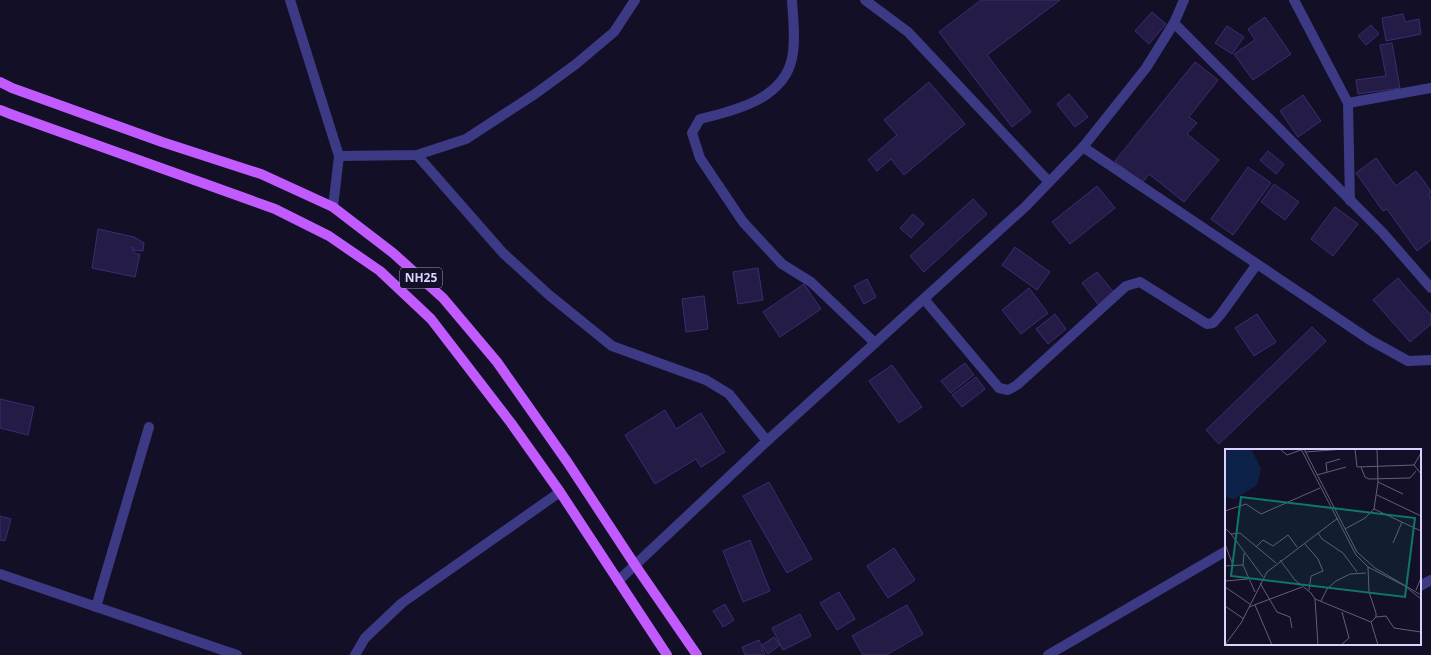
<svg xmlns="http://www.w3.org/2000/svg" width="1431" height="655" viewBox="0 0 1431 655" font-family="'Noto Sans',sans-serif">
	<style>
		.building { fill: #241b47; stroke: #3b2d73 }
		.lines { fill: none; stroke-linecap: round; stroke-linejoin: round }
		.minor { stroke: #3d3a85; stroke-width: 10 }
		.major { stroke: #c25bff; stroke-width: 10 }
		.labels { text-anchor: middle; stroke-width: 3; stroke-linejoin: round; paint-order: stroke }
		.shield { fill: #130f26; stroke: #9e99be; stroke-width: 1 }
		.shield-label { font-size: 12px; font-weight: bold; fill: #d9d4ff }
		.inset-road { fill: none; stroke: #625e7d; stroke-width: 1 }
		.view { fill: #0f766e; fill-opacity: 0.15; stroke: #0f766e; stroke-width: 2 }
		.inset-edge { fill: none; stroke: #d9d4ff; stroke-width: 2 }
	</style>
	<rect width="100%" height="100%" fill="#130f26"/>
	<g class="building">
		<path d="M981 0H1060L987 55 1031 112 1012 127 939 32Z"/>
		<path d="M1152 12 1166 24 1149 44 1135 31Z"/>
		<path d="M1403 14 1405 22 1419 19 1421 34 1386 41 1382 18Z"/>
		<path d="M1265 17 1291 54 1253 80 1234 54 1255 40 1248 29Z"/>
		<path d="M1371 25 1379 34 1366 45 1358 36Z"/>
		<path d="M1227 26 1244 37 1232 54 1215 43Z"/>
		<path d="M1392 43 1400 88 1358 94 1356 80 1386 76 1380 45Z"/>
		<path d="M1195 62 1218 80 1189 117 1197 123 1187 134 1219 160 1184 202 1149 174 1142 183 1115 161Z"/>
		<path d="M929 82 965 124 904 175 891 159 877 171 868 160 897 135 884 120Z"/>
		<path d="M1069 94 1088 117 1075 127 1057 104Z"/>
		<path d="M1303 95 1321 121 1298 137 1280 111Z"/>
		<path d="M1268 151 1284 164 1276 174 1260 160Z"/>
		<path d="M1376 158 1396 186 1416 171 1431 191 1429 195 1431 198V240L1417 251 1387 209 1383 211 1356 173Z"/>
		<path d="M1248 167 1271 183 1233 235 1211 219Z"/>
		<path d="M1274 184 1299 202 1285 220 1261 202Z"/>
		<path d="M1097 186 1115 208 1070 244 1052 222Z"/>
		<path d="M973 199 987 214 924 272 910 256Z"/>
		<path d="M1335 207 1358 224 1333 256 1311 239Z"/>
		<path d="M913 214 924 224 911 238 900 228Z"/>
		<path d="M98 229 134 237 144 243 143 251 134 250 133 247 131 248 136 254H140L135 277 92 268Z"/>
		<path d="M1015 247 1050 272 1037 290 1002 265Z"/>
		<path d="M758 268 763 300 738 304 733 272Z"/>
		<path d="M1097 272 1116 295 1100 307 1082 283Z"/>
		<path d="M1398 278 1431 315V324L1410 342 1373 300Z"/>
		<path d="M867 279 876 297 864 304 854 286Z"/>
		<path d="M804 284 821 309 780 337 763 312Z"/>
		<path d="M1029 288 1048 313 1021 334 1002 310Z"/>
		<path d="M704 296 708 329 686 332 682 299Z"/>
		<path d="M1055 314 1066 329 1048 344 1036 329Z"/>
		<path d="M1257 314 1276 342 1254 356 1235 328Z"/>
		<path d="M1312 327 1326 341 1219 444 1206 430Z"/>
		<path d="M965 363 974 375 951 393 941 381Z"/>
		<path d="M892 365 922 407 899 423 869 381Z"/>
		<path d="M976 377 985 389 962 407 952 395Z"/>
		<path d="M0 399 34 407 28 435 0 428Z"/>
		<path d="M665 410 676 429 701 413 725 452 701 467 696 459 655 484 625 435Z"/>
		<path d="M769 482 812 559 787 573 743 496Z"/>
		<path d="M0 516 11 519 5 541 0 540Z"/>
		<path d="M750 540 770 591 743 602 723 551Z"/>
		<path d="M894 548 915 580 888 598 867 566Z"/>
		<path d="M839 592 855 619 837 630 820 603Z"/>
		<path d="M725 604 734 620 723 627 713 611Z"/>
		<path d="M907 605 923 634 886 655H863L852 636Z"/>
		<path d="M800 614 811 636 783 650 772 628Z"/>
		<path d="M774 637 780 645 768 654 762 645Z"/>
		<path d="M759 640 765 655H745L742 647Z"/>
	</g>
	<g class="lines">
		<g class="minor">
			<path d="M290 0 339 156 333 207"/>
			<path d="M792 0C793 18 796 40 792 58 784 99 734 111 700 119L692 133 700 158 743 222 782 264 811 282 875 343"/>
			<path d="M865 0 908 32 1049 182"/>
			<path d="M1294 0 1348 103 1350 201"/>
			<path d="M1174 23 1383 233 1431 288"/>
			<path d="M1348 103 1431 88"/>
			<path d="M1083 147 1370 340 1408 361 1431 360"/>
			<path d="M417 155 503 253 549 295 612 346 706 380 729 394 767 441"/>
			<path d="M339 156 417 155 466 139 535 94 576 64 614 32 635 0"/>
			<path d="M924 299 999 388 1008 390 1017 385 1126 286 1140 282 1207 324 1213 323 1221 314 1257 264"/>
			<path d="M0 574 237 655"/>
			<path d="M618 581 767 441 1025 207 1083 147 1146 68 1174 23 1184 0"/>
			<path d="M1420 586 1431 580"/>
			<path d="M96 607 149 427"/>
			<path d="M355 655 365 638 402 603 560 492"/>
			<path d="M1048 655 1226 551"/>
		</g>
		<g class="major">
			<path d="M0 82 12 88 162 142 261 174 333 207 393 253 443 298 497 362 568 463 635 565 697 655"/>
			<path d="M0 110 13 115 275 209 329 236 380 271 431 319 511 423 560 492 667 655"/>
		</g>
	</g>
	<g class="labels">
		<rect class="shield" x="400" y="268" width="42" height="20" rx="3"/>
		<g class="shield-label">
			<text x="421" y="282">NH25</text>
		</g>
	</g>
	<g transform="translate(1225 449)">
		<rect width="196" height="196" fill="#130f26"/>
		<path d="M0 0H26L36 19 32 36 10 50 0 48Z" fill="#0c2248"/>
		<path class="inset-road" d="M55 0 62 6 76 1M76 0 131 106 143 118 180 137 196 150M79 0 132 103 150 119 196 146M130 0 132 18 189 16M80 3 120 0M196 4 189 16 196 25M136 18 140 28 144 30 185 29 191 22M102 23 101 14 115 10M92 26 121 18M153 33 178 45M152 46 196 67M149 60 196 82M0 62 21 55 36 65 95 39M0 79 6 85 15 84 51 114M120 80 140 69 149 60 153 33 152 0M93 84 97 90 118 104 132 123M6 85 38 128M79 94 93 110 98 122 86 127 84 141M168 94 177 73M0 95 8 116M31 98 38 91 48 97 63 86 72 98M19 104 18 116 30 143M55 111 70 131 86 144 90 150 93 196M0 117 18 116M143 118 144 143 151 164V168L146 173M0 132 23 130M35 134 52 163 65 168 67 179M0 138 25 155M191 141 196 129M90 150 146 173 153 196M96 152 102 140 111 132 125 125 141 124M30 156 47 196M0 157 19 170M24 158 77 138M151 168 161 167 169 179 196 183M0 196 16 174 42 123 113 69M116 196 124 189 117 163"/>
		<path class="view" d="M16 48 190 69 180 148 6 127Z"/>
		<rect width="196" height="196" class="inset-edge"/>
	</g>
</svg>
